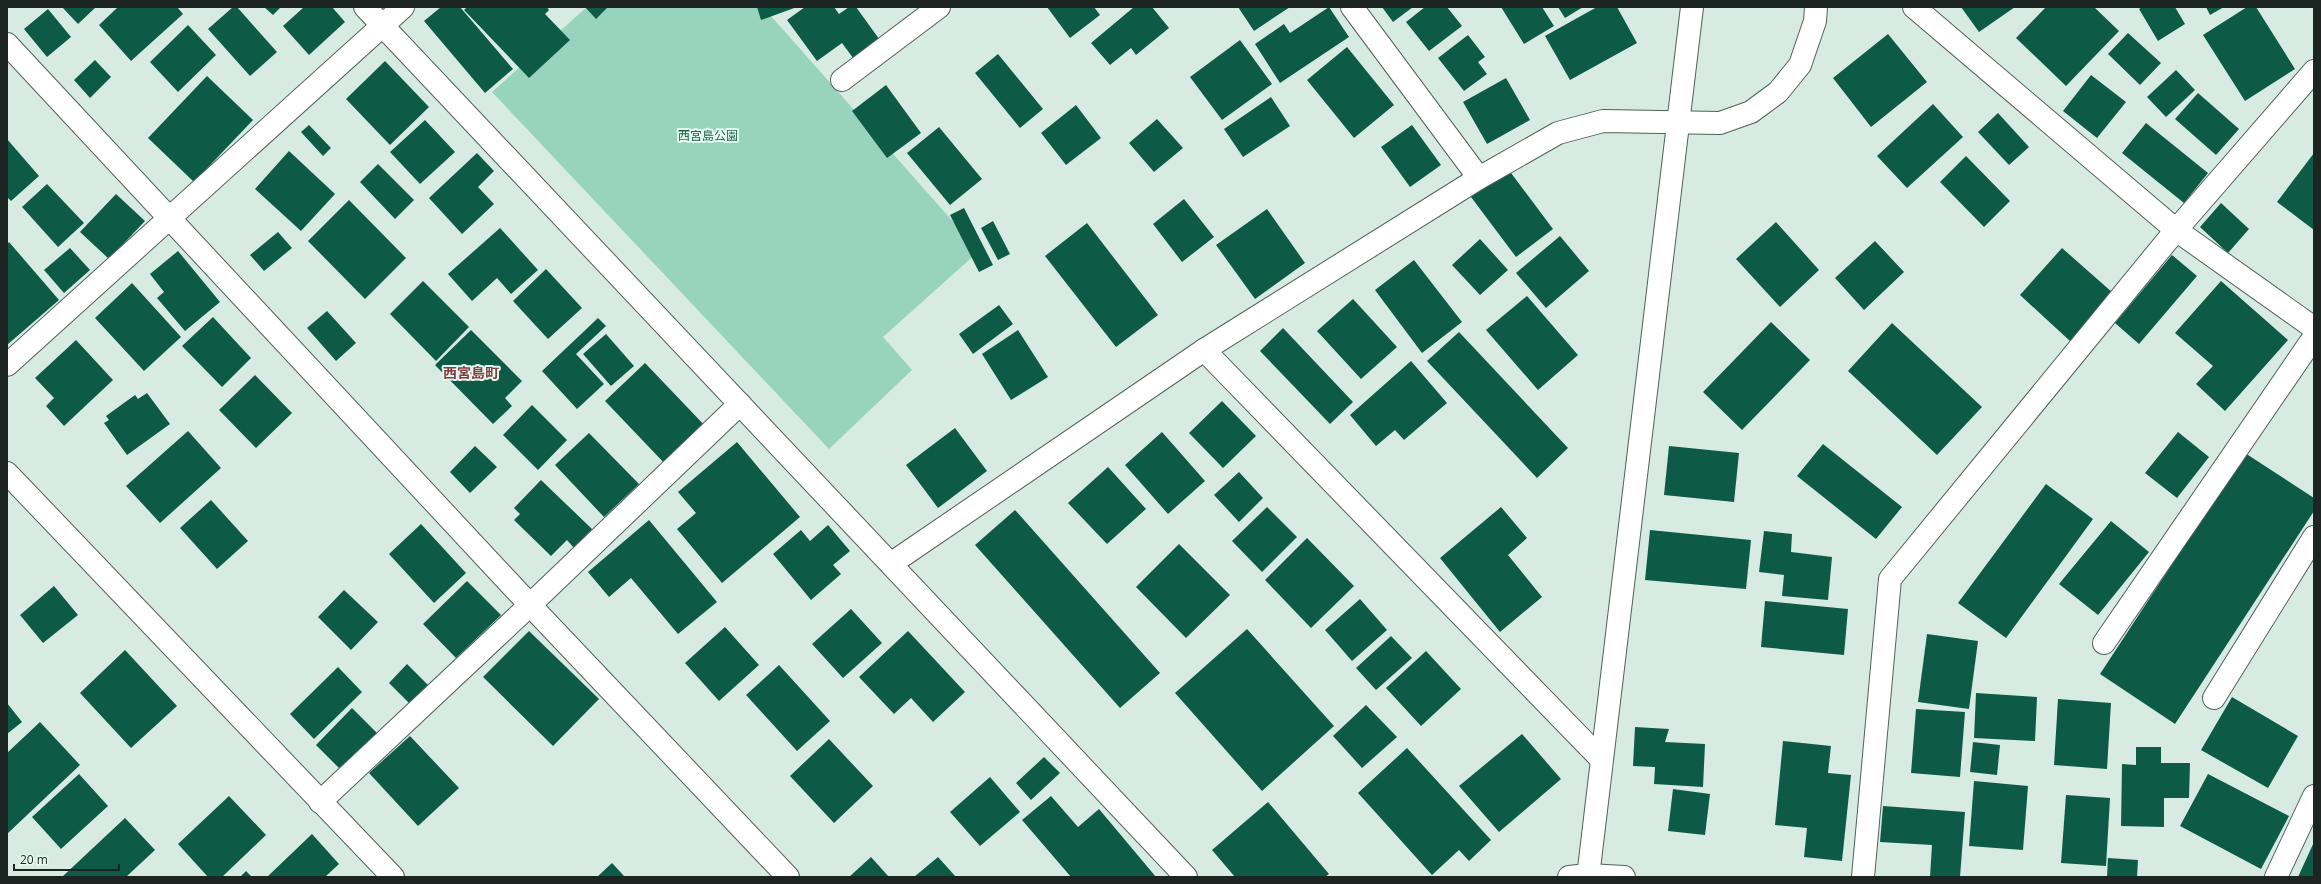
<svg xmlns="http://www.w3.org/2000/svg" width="2321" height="884" viewBox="0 0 2321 884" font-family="'Open Sans','Noto Sans JP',sans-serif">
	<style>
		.green { fill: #98d3bd }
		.building { fill: #0d5b47 }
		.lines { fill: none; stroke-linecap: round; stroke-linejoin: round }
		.street-casing { stroke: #4f615a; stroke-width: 24 }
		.secondary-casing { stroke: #4f615a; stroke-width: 24 }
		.street { stroke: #fff; stroke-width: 22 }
		.secondary { stroke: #fff; stroke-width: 22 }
		.labels { text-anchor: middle; stroke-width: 4; stroke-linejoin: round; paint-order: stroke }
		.park-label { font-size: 12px; fill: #1f6551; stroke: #e4f9f0 }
		.quarter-label { font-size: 14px; font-weight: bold; fill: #843c3e; stroke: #e4f9f0 }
	</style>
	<rect width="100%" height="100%" fill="#d7ebe3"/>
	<path class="green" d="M587 7H763L979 251 883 337 912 370 829 449 492 92Z"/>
	<g class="building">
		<path d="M62 7H96L78 24Z"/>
		<path d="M118 7H177L183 14 131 61 99 25Z"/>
		<path d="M233 7H237L277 52 250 76 208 29Z"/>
		<path d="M264 7H281L273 15Z"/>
		<path d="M304 7H332L345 22 309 55 283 26Z"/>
		<path d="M441 7H460L513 69 485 93 424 21Z"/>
		<path d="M467 7H547L549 10 545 14 570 40 529 78 464 10Z"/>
		<path d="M585 7H608L596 19Z"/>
		<path d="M757 7H797L761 20Z"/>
		<path d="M805 7H834L839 14 849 7H856L882 43 856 62 842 43 817 61 787 20Z"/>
		<path d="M1047 7H1094L1100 15 1070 38Z"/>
		<path d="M1134 7H1152L1169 28 1136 55 1131 48 1110 65 1091 43Z"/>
		<path d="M1238 7H1290L1254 31Z"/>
		<path d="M1329 7 1349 37 1280 83 1255 44 1284 24 1290 33Z"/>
		<path d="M1382 7H1413L1393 22Z"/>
		<path d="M1425 7H1447L1462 26 1429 51 1406 22Z"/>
		<path d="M1501 7H1542L1554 26 1524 44Z"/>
		<path d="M1558 7H1583L1565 18Z"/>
		<path d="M1597 7H1617L1637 43 1570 80 1545 36Z"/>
		<path d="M1961 7H2015L1979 32Z"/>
		<path d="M2046 7H2094L2119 31 2066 86 2016 38Z"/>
		<path d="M2142 7H2175L2185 24 2158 41 2139 9Z"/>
		<path d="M2206 7H2224L2210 15Z"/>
		<path d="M2247 7H2256L2295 69 2245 101 2203 35Z"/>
		<path d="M48 9 71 37 47 57 24 29Z"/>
		<path d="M188 25 216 55 178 92 150 62Z"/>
		<path d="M2128 33 2161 63 2140 85 2108 54Z"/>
		<path d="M1888 34 1927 82 1871 127 1833 78Z"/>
		<path d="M1468 35 1485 57 1478 62 1487 74 1464 91 1438 58Z"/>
		<path d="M1240 40 1272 84 1222 120 1190 77Z"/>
		<path d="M1347 47 1394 105 1354 138 1307 80Z"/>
		<path d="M998 54 1043 109 1020 128 975 73Z"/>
		<path d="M95 60 111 77 90 98 74 80Z"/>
		<path d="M385 61 429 107 390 145 346 99Z"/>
		<path d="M2176 70 2195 90 2166 117 2147 97Z"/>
		<path d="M2091 75 2126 102 2097 138 2063 111Z"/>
		<path d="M207 76 253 120 194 182 148 138Z"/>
		<path d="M1506 78 1530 120 1487 144 1463 102Z"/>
		<path d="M886 85 921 133 887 158 852 111Z"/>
		<path d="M2198 93 2239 129 2216 155 2175 119Z"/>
		<path d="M1271 97 1290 126 1243 157 1224 129Z"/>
		<path d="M1933 104 1963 137 1907 188 1877 156Z"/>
		<path d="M1076 105 1101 138 1066 165 1041 133Z"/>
		<path d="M1998 113 2029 147 2009 165 1978 132Z"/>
		<path d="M1157 119 1183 148 1154 172 1129 143Z"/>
		<path d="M425 120 455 152 420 184 390 152Z"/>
		<path d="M2146 123 2208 173 2184 203 2122 153Z"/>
		<path d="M309 125 331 148 323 156 301 132Z"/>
		<path d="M1412 125 1441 165 1410 187 1381 147Z"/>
		<path d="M939 127 982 179 950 205 907 153Z"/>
		<path d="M7 139 39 176 11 201 7 197Z"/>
		<path d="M289 151 335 194 301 231 255 189Z"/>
		<path d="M477 153 494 171 478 187 494 204 462 234 429 198Z"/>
		<path d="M2314 153V230L2277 202Z"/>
		<path d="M1966 156 2010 201 1984 227 1940 182Z"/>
		<path d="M378 164 414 200 395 219 360 182Z"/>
		<path d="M1508 169 1553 229 1516 257 1471 197Z"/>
		<path d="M47 184 84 223 58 247 22 207Z"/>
		<path d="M116 194 145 221 109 259 80 232Z"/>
		<path d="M1184 199 1214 237 1182 262 1153 224Z"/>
		<path d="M349 200 406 258 365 299 308 241Z"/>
		<path d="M2221 203 2249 229 2228 253 2200 227Z"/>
		<path d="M964 208 993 265 979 272 950 215Z"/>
		<path d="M1267 209 1305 263 1255 299 1216 245Z"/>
		<path d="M993 221 1010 254 998 260 981 228Z"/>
		<path d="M1776 222 1819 270 1780 307 1736 259Z"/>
		<path d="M1087 223 1158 315 1116 347 1045 256Z"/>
		<path d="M500 228 538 270 511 294 497 278 472 301 448 274Z"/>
		<path d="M278 232 292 248 264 271 250 255Z"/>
		<path d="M1560 236 1589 271 1546 308 1516 273Z"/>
		<path d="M1480 239 1508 270 1480 295 1452 265Z"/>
		<path d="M1875 241 1904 272 1864 310 1835 278Z"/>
		<path d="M9 242 59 300 7 345V245Z"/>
		<path d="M70 248 90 270 64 293 44 270Z"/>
		<path d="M2062 248 2113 293 2070 341 2020 295Z"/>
		<path d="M178 251 220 302 185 331 157 298 164 292 150 274Z"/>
		<path d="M2172 255 2197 276 2139 344 2115 323Z"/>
		<path d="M1414 260 1462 322 1422 353 1375 290Z"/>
		<path d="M546 269 582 308 548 339 513 301Z"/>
		<path d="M423 281 469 327 436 361 390 314Z"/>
		<path d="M2221 281 2288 340 2225 411 2196 384 2213 366 2175 333Z"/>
		<path d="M132 283 181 337 144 371 95 318Z"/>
		<path d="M1527 296 1578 355 1538 390 1486 330Z"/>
		<path d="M1353 299 1397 347 1361 379 1317 331Z"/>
		<path d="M999 305 1013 324 973 354 959 334Z"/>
		<path d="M327 311 356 343 336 361 307 328Z"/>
		<path d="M213 317 251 358 222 387 182 346Z"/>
		<path d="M598 318 606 326 576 354 604 384 577 409 542 371Z"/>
		<path d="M1771 322 1810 360 1742 430 1703 392Z"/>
		<path d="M1892 323 1982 407 1937 455 1848 371Z"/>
		<path d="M1283 328 1353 402 1330 424 1260 351Z"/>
		<path d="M471 330 522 381 505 398 512 406 493 424 435 365Z"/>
		<path d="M1018 330 1048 377 1011 400 982 354Z"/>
		<path d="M1459 332 1568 448 1537 478 1427 361Z"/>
		<path d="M606 334 634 366 611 386 583 354Z"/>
		<path d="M76 340 113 380 64 426 46 406 54 398 35 378Z"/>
		<path d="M1411 361 1447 403 1404 440 1395 430 1376 446 1350 415Z"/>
		<path d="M645 363 708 429 668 467 605 401Z"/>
		<path d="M255 375 292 413 256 448 219 410Z"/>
		<path d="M147 393 170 424 127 455 104 423 109 420 106 416 135 395 138 399Z"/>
		<path d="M1222 401 1256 436 1223 468 1189 433Z"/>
		<path d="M532 405 567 440 538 470 503 435Z"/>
		<path d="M955 428 987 471 938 508 906 465Z"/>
		<path d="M188 431 221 468 160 523 126 486Z"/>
		<path d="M1162 432 1205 481 1168 514 1125 465Z"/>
		<path d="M2178 432 2209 457 2177 498 2145 473Z"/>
		<path d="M589 433 639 484 604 517 555 465Z"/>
		<path d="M737 442 800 517 722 583 677 529 696 513 678 492Z"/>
		<path d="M1823 444 1902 507 1876 539 1797 476Z"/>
		<path d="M475 446 497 467 470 493 450 472Z"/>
		<path d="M1669 446 1739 453 1734 502 1664 495Z"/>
		<path d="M2245 453 2314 498V511L2175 724 2100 674Z"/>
		<path d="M1108 467 1146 509 1107 544 1068 503Z"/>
		<path d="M1239 472 1263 498 1239 522 1214 495Z"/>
		<path d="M541 480 592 529 574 548 567 540 551 556 514 520 520 514 514 508Z"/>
		<path d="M2046 484 2093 519 2006 638 1958 603Z"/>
		<path d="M211 500 248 541 217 569 180 528Z"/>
		<path d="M1267 507 1297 537 1262 572 1232 541Z"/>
		<path d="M1501 507 1527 538 1508 555 1542 597 1500 632 1440 558Z"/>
		<path d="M1015 510 1160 673 1120 708 975 545Z"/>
		<path d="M649 520 717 602 678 634 631 578 609 597 588 572Z"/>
		<path d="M2111 521 2149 552 2098 615 2059 584Z"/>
		<path d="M421 524 466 573 434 603 389 554Z"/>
		<path d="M828 525 850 551 833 565 841 574 811 600 773 554 801 530 810 541Z"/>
		<path d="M1650 530 1751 540 1746 589 1645 580Z"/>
		<path d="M1764 531 1792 534 1791 552 1832 557 1828 600 1782 596 1784 575 1759 572Z"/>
		<path d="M1307 538 1354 586 1311 628 1265 580Z"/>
		<path d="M1179 544 1230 595 1186 638 1136 587Z"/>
		<path d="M467 581 501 615 456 658 423 624Z"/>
		<path d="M54 586 78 615 43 643 20 615Z"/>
		<path d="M344 590 378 622 351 650 318 617Z"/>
		<path d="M1360 599 1387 630 1352 661 1325 630Z"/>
		<path d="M1765 601 1848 609 1844 655 1761 647Z"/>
		<path d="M851 609 882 643 843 678 812 644Z"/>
		<path d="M725 627 759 665 719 701 685 663Z"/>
		<path d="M1247 629 1334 726 1262 791 1175 693Z"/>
		<path d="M529 631 599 699 553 746 483 677Z"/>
		<path d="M908 631 965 692 933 722 911 698 894 714 859 677Z"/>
		<path d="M1927 634 1978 641 1969 709 1918 702Z"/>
		<path d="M1391 636 1412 658 1376 690 1356 668Z"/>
		<path d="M125 650 177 706 131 748 80 693Z"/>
		<path d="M1426 651 1461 689 1421 726 1386 688Z"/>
		<path d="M407 664 431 688 412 706 389 683Z"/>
		<path d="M779 665 830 721 797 751 746 695Z"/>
		<path d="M338 667 362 692 314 739 290 714Z"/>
		<path d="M1976 693 2037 697 2035 741 1974 738Z"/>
		<path d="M2232 697 2298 736 2268 788 2201 750Z"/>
		<path d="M2058 699 2111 703 2107 769 2054 765Z"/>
		<path d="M7 703 22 722 7 734Z"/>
		<path d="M1366 705 1397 737 1362 768 1333 736Z"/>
		<path d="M352 708 377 733 341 770 316 745Z"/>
		<path d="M1916 709 1965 712 1960 777 1911 773Z"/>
		<path d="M40 722 80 765 7 834V753Z"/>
		<path d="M1635 727 1669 729 1665 742 1705 744 1703 787 1654 784 1655 767 1633 766Z"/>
		<path d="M1522 734 1561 779 1499 832 1459 786Z"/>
		<path d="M410 736 459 788 418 826 369 773Z"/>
		<path d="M829 739 873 786 834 823 790 776Z"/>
		<path d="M1783 741 1831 746 1828 773 1851 775 1842 861 1804 857 1807 828 1775 825Z"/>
		<path d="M1973 742 2000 745 1997 775 1970 772Z"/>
		<path d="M2136 747H2161V763H2190L2189 798H2164V827L2121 826 2122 764 2136 765Z"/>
		<path d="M1407 748 1491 840 1469 861 1459 850 1432 875 1358 793Z"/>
		<path d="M1044 757 1060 773 1031 800 1016 783Z"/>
		<path d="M79 774 108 806 61 849 32 817Z"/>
		<path d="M2208 774 2289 816 2261 869 2180 826Z"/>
		<path d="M990 777 1020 812 980 846 950 812Z"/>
		<path d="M1974 781 2028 786 2023 850 1969 846Z"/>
		<path d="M1673 789 1710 794 1705 835 1668 831Z"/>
		<path d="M2066 795 2110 798 2106 866 2061 863Z"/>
		<path d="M229 796 266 835 222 877H208L178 844Z"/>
		<path d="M1051 796 1078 827 1099 809 1156 877H1071L1022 820Z"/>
		<path d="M1268 802 1329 874 1325 877H1235L1212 850Z"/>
		<path d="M1883 806 1965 812 1960 877H1930L1932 845 1880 842Z"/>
		<path d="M125 818 155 850 126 877H62Z"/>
		<path d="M312 834 339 864 325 877H267Z"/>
		<path d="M2314 842V877H2298Z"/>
		<path d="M871 857 889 877H849Z"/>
		<path d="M938 857 956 877H914Z"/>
		<path d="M2108 858 2138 860 2137 877H2107Z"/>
		<path d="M612 863 625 877H597Z"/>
		<path d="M246 871 252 877H240Z"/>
	</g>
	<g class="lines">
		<g class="street-casing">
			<g id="street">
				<path d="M365 7 1186 877"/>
				<path d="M1352 7 1479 178"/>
				<path d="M1914 7 2176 230 2314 328"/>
				<path d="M7 44 530 605 788 877"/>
				<path d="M842 80 939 7"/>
				<path d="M1204 350 1601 759"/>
				<path d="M7 365 403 7"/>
				<path d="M7 473 393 877"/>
				<path d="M892 563 1204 350 1479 178 1558 133 1603 121 1720 123 1751 112 1778 92 1800 65 1815 21 1816 7"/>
				<path d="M2104 643 2314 337"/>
				<path d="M2214 698 2314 537"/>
				<path d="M320 802 530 605 740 404"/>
				<path d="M1569 877 1588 875 1624 877"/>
				<path d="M1863 877 1890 579 2176 230 2314 71"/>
				<path d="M2276 877 2314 796"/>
			</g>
		</g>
		<g class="secondary-casing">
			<path id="secondary" d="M1588 877 1692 7"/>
		</g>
		<use href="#street" class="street"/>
		<use href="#secondary" class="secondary"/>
	</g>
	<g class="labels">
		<g class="park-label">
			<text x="708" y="140">西宮島公園</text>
		</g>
		<g class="quarter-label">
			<text x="471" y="378">西宮島町</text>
		</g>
	</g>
	<rect width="2321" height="884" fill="none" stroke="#1d2522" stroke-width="16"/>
	<path d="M14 864v6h105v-6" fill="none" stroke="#1d2522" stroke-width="2"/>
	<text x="20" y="864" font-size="12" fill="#1d2522" stroke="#e4f9f0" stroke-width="3" paint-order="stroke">20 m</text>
</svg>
